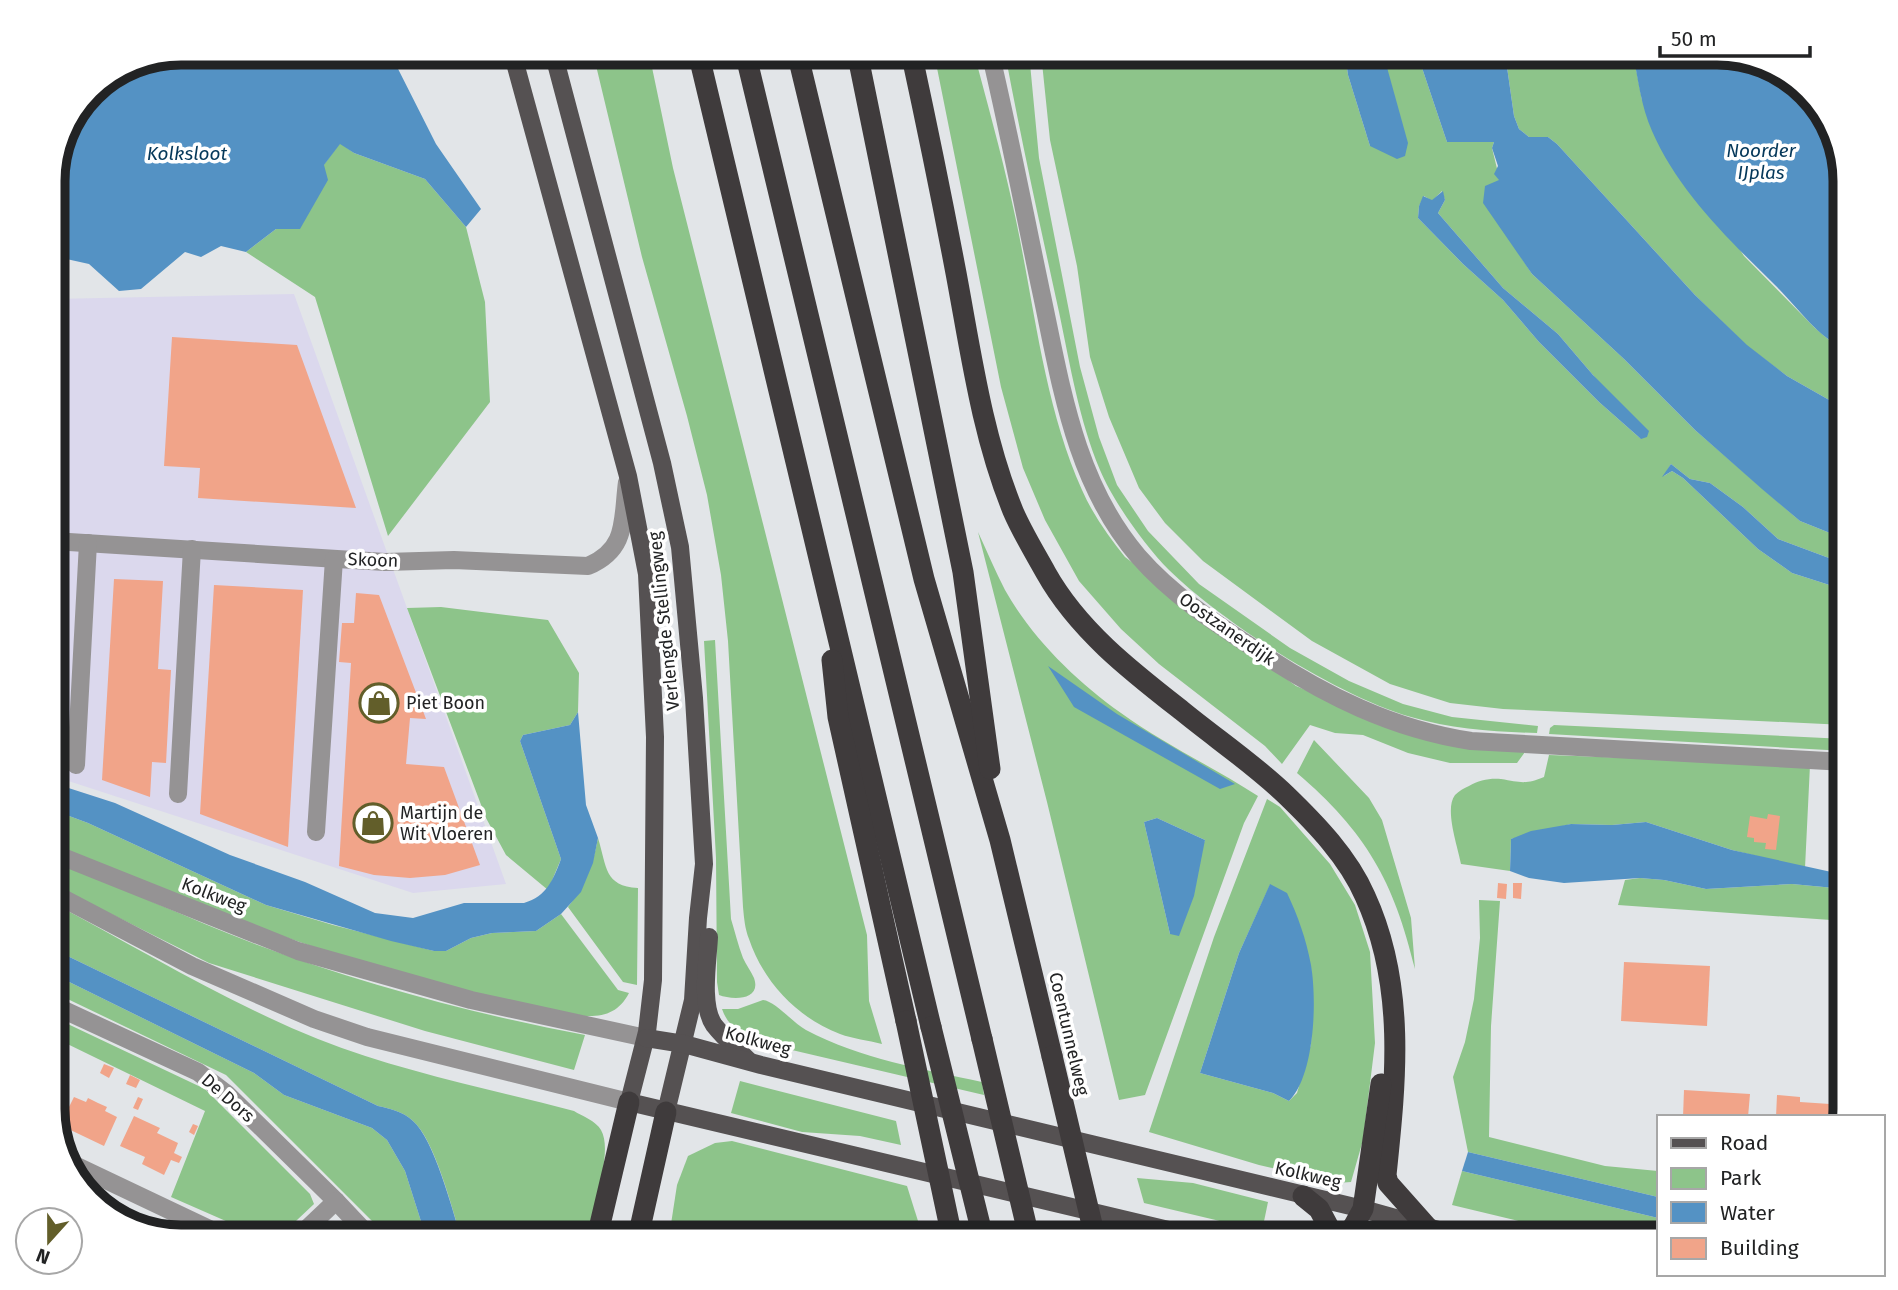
<svg xmlns="http://www.w3.org/2000/svg" width="1898" height="1290" viewBox="0 0 1898 1290" font-family="'Fira Sans',sans-serif">
	<style>
		.industrial { fill: #dbd8ed }
		.green { fill: #8dc48a; fill-rule: evenodd }
		.water { fill: #5492c4 }
		.building { fill: #f1a489 }
		.lines { fill: none; stroke-linecap: round; stroke-linejoin: round }
		.minor { stroke: #959394; stroke-width: 18 }
		.major { stroke: #555152; stroke-width: 18 }
		.highway { stroke: #3f3b3c; stroke-width: 21 }
		.highway-bridge { stroke: #3f3b3c; stroke-width: 21 }
		.labels { text-anchor: middle; stroke-width: 7; stroke-linejoin: round; paint-order: stroke }
		.street-label { font-size: 18px; fill: #222324; stroke: #fff }
		.poi-label { font-size: 18px; fill: #222324; stroke: #fff; text-anchor: start }
		.water-label { font-size: 19px; font-style: italic; fill: #05385a; stroke: #fff }
		.rim { fill: none; stroke: #222324; stroke-width: 9 }
	</style>
	<rect width="100%" height="100%" fill="#e2e5e8"/>
	<path class="industrial" d="M294 294 407 608 506 884 413 893 53 776V299Z"/>
	<g class="green">
		<path d="M593 53H649L673 168 867 935 869 1001 882 1044C868 1040 853 1039 840 1034 797 1018 763 981 749 939 745 929 744 918 743 907L728 641 721 575 707 495 687 416 642 257Z"/>
		<path d="M934 53H974C987 102 1001 152 1012 202 1034 298 1042 400 1082 490 1093 515 1109 537 1125 557L1296 686 1427 740 1525 752 1517 763H1450L1408 753 1363 735 1335 733 1310 725 1282 764 1265 746 1159 664 1121 629 1079 581 1045 520 1023 468 1001 387Z"/>
		<path d="M1005 53H1029L1039 158 1080 367 1099 437 1117 485 1148 531 1199 584 1290 648 1349 681 1403 704 1452 717 1538 726 1537 733C1495 732 1452 729 1411 717 1338 696 1223 623 1169 570 1145 546 1113 501 1100 470 1079 420 1070 364 1059 312 1040 225 1021 139 1005 53Z"/>
		<path d="M1041 53H1345L1348 75 1370 146 1387 73 1383 53H1417L1447 142H1494L1492 148 1517 251 1532 274 1624 359 1695 430 1800 521 1845 539V564L1778 539 1743 507 1710 483 1690 479 1671 464 1664 476 1672 471 1683 478 1758 549 1792 573 1845 590V725L1503 709 1450 703 1390 684 1312 641 1203 561 1165 523 1139 488 1109 417 1090 357 1077 266 1050 140ZM1442 191 1445 200 1438 213 1503 288 1558 334 1593 375 1641 439 1599 402 1539 342 1503 300 1463 264 1418 218 1419 206 1424 196 1432 201Z"/>
		<path d="M1505 53H1633L1642 100 1744 256 1815 328 1829 340 1845 350V409L1787 376 1747 346 1695 295 1557 144 1548 137H1529L1519 129 1514 116Z"/>
		<path d="M340 143 354 153 425 179 466 227 485 302 490 402 388 536 315 297 246 252 276 229Z"/>
		<path d="M978 532C987 551 995 571 1005 590 1032 638 1076 681 1121 713 1164 744 1213 767 1258 796L1244 823 1145 1095 1119 1100 1047 802ZM1157 818 1205 840 1170 934 1144 822Z"/>
		<path d="M441 607 548 620 579 673 578 712 570 725 523 735 520 741 561 859 548 890 506 855 486 818 407 608Z"/>
		<path d="M715 640 731 919C735 932 738 945 743 958 746 965 751 971 754 978 762 1001 732 1000 719 995L717 982 716 858 704 641Z"/>
		<path d="M1554 725 1845 739V751L1549 734 1550 728Z"/>
		<path d="M1314 740 1369 798 1382 820 1411 918 1415 969C1394 881 1366 832 1297 773Z"/>
		<path d="M1549 755 1810 765 1805 868 1732 850 1646 822 1612 825 1571 824 1511 839 1510 871 1461 864C1458 847 1444 809 1455 795 1459 791 1464 788 1469 786 1479 780 1490 778 1501 779 1520 782 1525 785 1544 777Z"/>
		<path d="M1267 799 1280 807 1330 864 1355 905 1370 952 1375 1043 1363 1140 1351 1182 1337 1183 1259 1165 1149 1132 1214 937ZM1270 885 1311 967 1313 1004 1311 1044 1297 1093 1289 1101 1273 1093 1200 1073 1239 953Z"/>
		<path d="M53 810 88 823 266 905 333 925 434 951H446L471 938 492 933 536 931 561 914 618 990 629 993C619 1012 605 1017 584 1016L449 988 343 957 213 912 53 844Z"/>
		<path d="M598 838C607 867 604 886 638 888L637 985 623 982 568 907C585 886 593 865 598 838Z"/>
		<path d="M53 860C121 887 187 918 255 944 359 983 477 1015 585 1035L574 1070 425 1031 209 963 53 885Z"/>
		<path d="M1640 878 1664 880 1706 889 1792 884 1845 889V921L1618 905 1625 880Z"/>
		<path d="M1479 900 1500 901 1491 1026 1489 1137 1605 1166 1658 1171V1197L1468 1152 1453 1077 1465 1042 1474 999 1480 938Z"/>
		<path d="M53 903C140 949 226 1002 318 1039 399 1071 489 1089 574 1111 582 1116 596 1121 601 1130 614 1152 591 1212 587 1237H461C452 1209 435 1140 413 1121 402 1111 391 1109 378 1106L53 949Z"/>
		<path d="M53 974 254 1073 284 1095 372 1128 387 1140 405 1171 426 1237H388L226 1075 53 992Z"/>
		<path d="M763 1000C775 1001 793 1023 806 1030 861 1059 922 1069 982 1082L984 1095 758 1042V1038C741 1033 728 1027 722 1009H738Z"/>
		<path d="M53 1017 205 1089 310 1194 314 1204 279 1237H262L171 1197 205 1111 53 1037Z"/>
		<path d="M740 1081 896 1121 901 1145 860 1136 802 1132 731 1113Z"/>
		<path d="M732 1141 907 1186 923 1237H669L677 1185 688 1156 715 1143Z"/>
		<path d="M1462 1171 1658 1218V1237H1585L1452 1205Z"/>
		<path d="M1137 1178 1193 1183 1268 1202 1262 1231 1144 1203Z"/>
		<path d="M329 1221 349 1237H310Z"/>
	</g>
	<g class="water">
		<path d="M181 52 390 53 436 144 481 209 466 227 425 179 354 153 340 144 324 165 328 180 300 229H276L246 252 221 246 201 257 185 252 141 289 119 291 89 264 53 256V173L90 90 132 62Z"/>
		<path d="M1345 53H1383L1408 143 1405 156 1397 159 1370 146 1348 75Z"/>
		<path d="M1417 53H1505L1514 116 1519 129 1529 137H1548L1557 144 1695 295 1747 345 1787 376 1845 409V539L1800 521 1762 489 1695 430 1624 359 1532 274 1483 203 1485 186 1499 180 1494 174 1498 166 1492 148 1494 142H1447Z"/>
		<path d="M1633 53H1717L1789 74 1832 124 1845 180V350C1816 335 1798 308 1775 285 1728 239 1678 191 1652 131 1641 106 1638 79 1633 53Z"/>
		<path d="M1443 191 1445 200 1438 213 1503 288 1558 334 1593 375 1649 431 1647 437 1641 439 1599 402 1539 342 1503 300 1463 264 1418 218 1419 206 1423 196 1432 200Z"/>
		<path d="M1671 464 1690 479 1710 483 1743 507 1778 539 1845 564V590L1792 573 1758 549 1683 478 1672 471 1662 477Z"/>
		<path d="M1048 666 1117 714 1235 784 1220 789 1074 707Z"/>
		<path d="M578 712 586 805 598 838 593 863 581 892 561 914 536 931 492 933 471 938 446 951H434L391 941 266 905 88 823 53 810V783L115 803 230 855 305 882 375 913 413 918 464 903H524C547 896 553 880 561 859L520 741 523 735 570 725Z"/>
		<path d="M1157 818 1205 840 1194 896 1179 936 1170 934 1144 822Z"/>
		<path d="M1646 822 1732 850 1845 875V889L1792 884 1706 889 1664 880 1640 878 1564 883 1529 878 1510 871 1511 839 1531 831 1571 824 1612 825Z"/>
		<path d="M1270 884 1287 893C1298 916 1306 939 1311 965 1317 1000 1315 1075 1289 1101L1273 1093 1200 1073 1239 953Z"/>
		<path d="M53 949 378 1106C391 1109 402 1111 413 1121 434 1139 452 1209 461 1237H426L405 1171 387 1140 372 1128 284 1095 254 1073 53 974Z"/>
		<path d="M1468 1152 1658 1197V1218L1462 1171Z"/>
	</g>
	<g class="building">
		<path d="M172 337 297 345 356 508 198 498 200 468 164 466Z"/>
		<path d="M53 570H59L55 638H53Z"/>
		<path d="M114 579 163 581 158 669 171 670 166 763 152 762 150 797 102 780Z"/>
		<path d="M214 585 303 590 288 847 200 814Z"/>
		<path d="M356 593 379 595 426 719 410 718 406 764 444 767 480 865 445 875 410 878 374 875 339 866 351 663 339 662 342 623H354Z"/>
		<path d="M1768 814 1780 816 1776 850 1765 849 1766 843 1754 842V838L1747 837 1750 816 1767 819Z"/>
		<path d="M1498 883 1507 884 1506 899 1497 898Z"/>
		<path d="M1513 883H1522L1521 899 1513 898Z"/>
		<path d="M1624 962 1710 966 1707 1026 1621 1021Z"/>
		<path d="M104 1064 114 1068 109 1078 100 1073Z"/>
		<path d="M130 1075 140 1080 136 1088 126 1084Z"/>
		<path d="M53 1089 62 1093 53 1112Z"/>
		<path d="M1684 1090 1750 1094 1748 1117H1683Z"/>
		<path d="M1777 1095 1800 1097V1102L1845 1105V1110L1843 1117H1776Z"/>
		<path d="M74 1097 86 1102 88 1098 98 1103 107 1107 105 1111 117 1117 104 1146 60 1125Z"/>
		<path d="M138 1097 143 1099 138 1110 133 1108Z"/>
		<path d="M134 1116 160 1128 157 1133 178 1143 174 1153 182 1157 179 1163 171 1160 164 1175 142 1164 145 1157 120 1146Z"/>
		<path d="M193 1124 198 1126 194 1135 189 1132Z"/>
	</g>
	<g class="lines">
		<g class="minor">
			<path d="M990 52C1009 132 1024 211 1041 291 1061 384 1074 481 1138 556 1172 595 1215 623 1258 651 1324 695 1392 729 1471 741L1845 762"/>
			<path d="M53 541 385 562 454 560 588 566C628 549 622 520 627 482"/>
			<path d="M76 765 88 543"/>
			<path d="M178 794 192 549"/>
			<path d="M316 832 334 559"/>
			<path d="M53 853 298 951 471 1000 646 1038"/>
			<path d="M53 893 192 966 314 1019 367 1037 629 1102"/>
			<path d="M53 1005 198 1072 227 1094 336 1201 370 1237"/>
			<path d="M66 1161 226 1237"/>
			<path d="M298 1237 336 1201"/>
		</g>
		<g class="major">
			<path d="M512 52 628 476 647 574 655 737 653 980 647 1032 629 1102 1198 1237"/>
			<path d="M553 52 662 463 680 547 694 698 704 864 698 918 693 1000 666 1112"/>
			<path d="M709 937C708 960 700 1005 714 1025 724 1038 738 1050 749 1061"/>
			<path d="M646 1038 684 1044 761 1065 1363 1209 1463 1237"/>
		</g>
		<g class="highway">
			<path d="M698 52 931 1027"/>
			<path d="M745 52 982 1039"/>
			<path d="M797 52 924 579 1000 840 1052 1056"/>
			<path d="M857 52 963 572 990 769"/>
			<path d="M911 52C927 126 942 199 956 273 971 353 982 435 1013 511 1022 532 1035 553 1046 573 1078 630 1131 671 1181 710 1215 738 1254 764 1286 795 1316 824 1348 857 1365 896 1406 985 1396 1080 1386 1175L1388 1183 1428 1228"/>
			<path d="M832 660 838 717 906 1021"/>
			<path d="M1303 1196 1319 1209 1334 1237"/>
			<path d="M597 1237 629 1102"/>
			<path d="M638 1237 666 1112"/>
			<path d="M1341 1237 1353 1227 1363 1209 1381 1084"/>
		</g>
		<g class="highway-bridge">
			<path d="M906 1021 952 1237"/>
			<path d="M931 1027 983 1237"/>
			<path d="M982 1039 1029 1237"/>
			<path d="M1052 1056 1095 1237"/>
		</g>
	</g>
	<defs>
		<g id="shop-ring" transform="scale(2.0125)"><circle r="9.5" fill="#fff" stroke="#625e2a" stroke-width="1.5"/><path d="M-5-2.5h2.3a2.7 3.5 0 0 1 5.4 0H5L5.5 6h-11ZM-1.5-2.5h3a1.5 2.3 0 0 0-3 0Z" fill="#625e2a"/></g>
	</defs>
	<g fill-rule="evenodd">
		<use href="#shop-ring" x="379" y="703"/>
		<use href="#shop-ring" x="373" y="823"/>
	</g>
	<g class="labels">
		<g class="street-label">
			<text transform="translate(373 560) rotate(2)" y="6">Skoon</text>
			<text transform="translate(664 621) rotate(-96)" y="6">Verlengde Stellingweg</text>
			<text transform="translate(1227 629) rotate(35)" y="6">Oostzanerdijk</text>
			<text transform="translate(214 895) rotate(21)" y="6">Kolkweg</text>
			<text transform="translate(1069 1034) rotate(77)" y="6">Coentunnelweg</text>
			<text transform="translate(758 1041) rotate(15)" y="6">Kolkweg</text>
			<text transform="translate(228 1098) rotate(41)" y="6">De Dors</text>
			<text transform="translate(1308 1175) rotate(13)" y="6">Kolkweg</text>
		</g>
		<g class="poi-label">
			<text x="406" y="709">Piet Boon</text>
			<text x="400" y="819">Martijn de<tspan x="400" dy="21">Wit Vloeren</tspan></text>
		</g>
		<g class="water-label">
			<text x="1761" y="157">Noorder<tspan x="1761" dy="22">IJplas</tspan></text>
			<text x="187" y="160">Kolksloot</text>
		</g>
	</g>
	<path d="M0 0H1898V1290H0ZM181 65H1717A116 116 0 0 1 1833 181V1109A116 116 0 0 1 1717 1225H181A116 116 0 0 1 65 1109V181A116 116 0 0 1 181 65Z" fill="#fff" fill-rule="evenodd"/>
	<path class="rim" d="M181 65H1717A116 116 0 0 1 1833 181V1109A116 116 0 0 1 1717 1225H181A116 116 0 0 1 65 1109V181A116 116 0 0 1 181 65Z"/>
	<rect x="1657" y="1115" width="228" height="161" fill="#ffffff" stroke="#a7a7a7" stroke-width="2"/>
	<rect x="1671" y="1138" width="35" height="10" fill="#555152" stroke="#a7a7a7" stroke-width="2"/>
	<text x="1720" y="1150" font-size="21" fill="#222324">Road</text>
	<rect x="1671" y="1168" width="35" height="21" fill="#8dc48a" stroke="#a7a7a7" stroke-width="2"/>
	<text x="1720" y="1185" font-size="21" fill="#222324">Park</text>
	<rect x="1671" y="1202" width="35" height="21" fill="#5492c4" stroke="#a7a7a7" stroke-width="2"/>
	<text x="1720" y="1220" font-size="21" fill="#222324">Water</text>
	<rect x="1671" y="1238" width="35" height="21" fill="#f1a489" stroke="#a7a7a7" stroke-width="2"/>
	<text x="1720" y="1255" font-size="21" fill="#222324">Building</text>
	<g transform="translate(49 1241) rotate(201)"><circle r="33" fill="#ffffff" stroke="#a7a7a7" stroke-width="2"/>
	<path d="M0-5L12 26L0 18L-12 26Z" fill="#625e2a"/>
	<text y="-10" font-size="19" font-weight="bold" text-anchor="middle" fill="#222324">N</text>
	</g>
	<path d="M1660 46v10h150v-10" fill="none" stroke="#222324" stroke-width="3.5"/>
	<text x="1671" y="46" font-size="21" fill="#222324" stroke="#ffffff" stroke-width="5" paint-order="stroke">50 m</text>
</svg>
